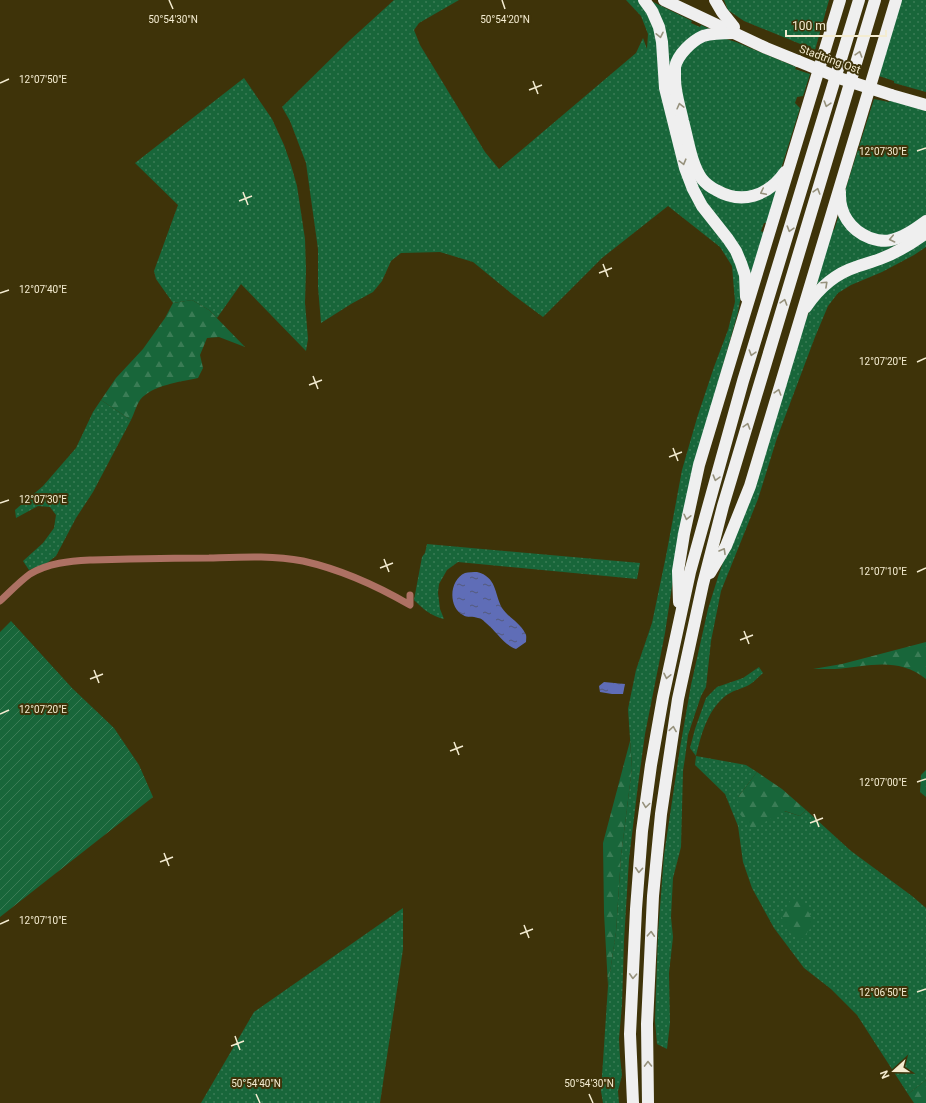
<svg xmlns="http://www.w3.org/2000/svg" width="926" height="1103" viewBox="0 0 926 1103" font-family="Roboto,sans-serif">
	<style>
		.grass { fill: url(#grass-dots) }
		.forest { fill: url(#forest-firs) }
		.garden { fill: url(#garden-furrows) }
		.water { fill: url(#water-ripples) }
		.lines { fill: none; stroke-linecap: round; stroke-linejoin: round }
		.street { stroke: #ad7163; stroke-width: 7 }
		.highway { stroke: #efefef; stroke-width: 12 }
		.highway-bridge { stroke: #efefef; stroke-width: 12 }
		.oneway { stroke: #96917c }
		.ticks { fill: none; stroke: #f4ecd1; stroke-width: 1.5 }
		.labels { text-anchor: middle; stroke-width: 4; stroke-linejoin: round; paint-order: stroke }
		.street-label { font-size: 11px; fill: #f4ecd1; stroke: #3e3309 }
		.ticks-label { font-size: 10px; text-anchor: middle; fill: #f4ecd1; stroke: #3e3309; stroke-width: 4; stroke-linejoin: round; paint-order: stroke }
	</style>
	<defs>
		<pattern id="grass-dots" width="8" height="8" patternUnits="userSpaceOnUse"><rect width="8" height="8" fill="#18663a"/><path d="M2 2h.1M6 6h.1" fill="none" stroke="#3a7c55" stroke-width="1.8" stroke-linecap="round"/></pattern>
		<pattern id="forest-firs" width="22" height="20" patternUnits="userSpaceOnUse"><rect width="22" height="20" fill="#18663a"/><path d="M5 1l3.5 6h-7zM16 11l3.5 6h-7z" fill="#3a7c55"/></pattern>
		<pattern id="garden-furrows" width="10" height="10" patternUnits="userSpaceOnUse"><rect width="10" height="10" fill="#18663a"/><path d="M-1 1l2-2M0 10L10 0M9 11l2-2" fill="none" stroke="#3a7c55"/></pattern>
		<pattern id="water-ripples" width="26" height="14" patternUnits="userSpaceOnUse"><rect width="26" height="14" fill="#5f6db7"/><path d="M2 4q2-2 4 0t4 0M15 11q2-2 4 0t4 0" fill="none" stroke="#545a7b"/></pattern>
	</defs>
	<rect width="100%" height="100%" fill="#3e3309"/>
	<g class="grass">
		<path d="M394 0H459L419 23 414 30 420 45 485 152 499 169 636 53 643 38 647 49 648 34 641 16 626 0H638L648 15 655 31 679 162 726 243 740 271 741 295 738 312 712 404 680 533 665 633 645 734 638 785 629 859 624 941 622 1004 619 1039 620 1057 622 1075 618 1091 619 1103H603L601 1091 608 986 616 932 621 856 632 768 628 709 636 670 652 623 666 556 682 470 697 418 714 367 728 330 735 302 732 266 720 247 668 206 602 258 543 317 512 294 473 262 440 252 401 253 391 261 382 281 373 292 351 304 321 323 318 287V249L306 163 290 121 282 107 349 41Z"/>
		<path d="M649 0 692 21 691 23 700 27 701 25 714 31 676 56 689 158 728 201 775 188 778 190 768 223H764L761 231 764 233 749 284 694 184Z"/>
		<path d="M724 0H829L815 50 744 21 728 10Z"/>
		<path d="M901 0H926V92L894 83V81L879 76Z"/>
		<path d="M723 38 736 42 796 67 795 69 810 74 803 96 797 97 795 103 800 108 781 169 767 186 740 194 710 182 698 163 679 85 678 71 684 56 703 40Z"/>
		<path d="M244 78 272 119 284 145 291 165 297 186 305 239 306 270 305 303 308 339 306 351 241 284 217 318 209 310 192 300 173 303 156 279 154 271 178 205 135 163Z"/>
		<path d="M874 99 889 102 890 100 926 111V215L908 228 886 237 860 230 846 208 845 191Z"/>
		<path d="M839 215 866 241 926 229 816 288 829 229 834 230Z"/>
		<path d="M926 238V247L914 255 882 272 851 285 838 293 828 306 815 337 777 438 758 499 721 591 711 641 706 687 701 696 688 735 685 758 683 771 681 847 673 878 671 917 673 937 669 973 670 1023 667 1049 657 1044 655 1021 658 934 664 855 680 748 691 685 708 609 718 577 806 319 812 305 831 284Z"/>
		<path d="M101 400 131 420 93 492 76 518 56 556 47 563 29 570 23 561 43 543 54 528 56 515 50 507 38 506 16 518 15 510 43 486 76 448 93 412Z"/>
		<path d="M427 544 640 563 637 579 458 562 447 570 439 584 438 593 440 609 444 619C431 616 423 609 414 600L422 557 425 553Z"/>
		<path d="M759 667 763 673C758 677 754 682 749 685 741 689 731 691 724 697 707 712 701 735 696 756L746 765 757 772 738 797 800 816 806 810 851 851 912 896 926 908V1080L908 1094 857 1015 831 989 804 968 774 928 752 888 743 862 738 826 725 794 695 765 696 756 690 748 695 729 706 698 717 687 743 678Z"/>
		<path d="M403 908V949L380 1103H201L254 1012Z"/>
	</g>
	<g class="forest">
		<path d="M192 300 209 310 245 347 219 337 207 338 200 355 203 368 198 378C180 382 152 385 140 400 136 406 134 414 131 420L101 400 116 378 143 349 165 318 173 303Z"/>
		<path d="M926 642V679C896 656 869 667 835 669 828 669 821 669 813 669L842 664Z"/>
		<path d="M630 741 632 768 621 856 616 932 608 986 604 913 603 843Z"/>
		<path d="M926 770V797L920 792 921 775Z"/>
		<path d="M757 772 782 789 806 810 800 816 785 811 752 829 739 813 738 797Z"/>
		<path d="M792 898 805 904 814 924 802 939 790 933 781 916Z"/>
		<path d="M926 1080V1103H914L908 1094Z"/>
	</g>
	<path class="garden" d="M11 621 72 688 114 728 139 765 153 797 0 917V632Z"/>
	<g class="water">
		<path d="M477 572C497 577 494 593 502 608 508 617 520 623 525 633 527 635 526 639 526 642L516 649C504 645 496 631 486 623 484 621 481 618 478 618 473 616 467 618 463 615 448 607 449 580 465 573 468 572 474 572 477 572Z"/>
		<path d="M604 682 625 684 623 694H612L600 692 599 686Z"/>
	</g>
	<g class="lines">
		<path class="street" d="M0 601C10 592 19 582 30 574 48 563 70 561 90 560 130 559 169 558 209 558 240 557 272 555 303 561 339 569 379 587 410 605V595"/>
		<g class="highway">
			<path d="M644 0 652 11 659 27 662 42 665 88 685 168 693 189 702 206 728 239 736 251 741 263 745 275 746 297"/>
			<path d="M664 0 766 48 798 61"/>
			<path d="M715 0 722 12 734 27"/>
			<path d="M734 33C724 33 713 33 703 36 692 41 678 54 675 67 675 70 675 75 675 79 675 93 680 107 683 121 688 139 691 164 702 179 706 184 710 187 716 190 742 205 768 196 785 172"/>
			<path d="M891 95 926 105"/>
			<path d="M840 192C839 213 850 230 870 238 876 240 884 242 891 240 904 237 915 229 926 221"/>
			<path d="M806 307C819 288 834 274 856 267 864 264 872 262 880 259 896 253 911 244 926 233"/>
			<path d="M710 573 726 546 750 486 896 0"/>
			<path d="M679 602 678 571 684 534 699 465 740 329 840 0"/>
			<path d="M633 1103 630 1034 636 909 642 831 651 765 663 697 690 572 743 381 859 0"/>
			<path d="M648 1103 647 1024 653 896 661 814 678 699 703 584 723 506 875 0"/>
		</g>
		<path class="highway-bridge" d="M798 61 842 79 891 95"/>
	</g>
	<defs><path id="oneway-chevron" d="M-2-3.5L2.5 0L-2 3.5" fill="none" stroke-width="1.6" stroke-linecap="round" stroke-linejoin="round"/></defs>
	<g class="oneway">
		<use href="#oneway-chevron" transform="translate(660 35) rotate(78)"/>
		<use href="#oneway-chevron" transform="translate(859 54) rotate(-73)"/>
		<use href="#oneway-chevron" transform="translate(827 104) rotate(107)"/>
		<use href="#oneway-chevron" transform="translate(680 106) rotate(-104)"/>
		<use href="#oneway-chevron" transform="translate(683 162) rotate(75)"/>
		<use href="#oneway-chevron" transform="translate(817 191) rotate(-73)"/>
		<use href="#oneway-chevron" transform="translate(763 192) rotate(154)"/>
		<use href="#oneway-chevron" transform="translate(790 229) rotate(107)"/>
		<use href="#oneway-chevron" transform="translate(892 239) rotate(168)"/>
		<use href="#oneway-chevron" transform="translate(825 284) rotate(-43)"/>
		<use href="#oneway-chevron" transform="translate(784 302) rotate(-73)"/>
		<use href="#oneway-chevron" transform="translate(752 353) rotate(107)"/>
		<use href="#oneway-chevron" transform="translate(778 392) rotate(-73)"/>
		<use href="#oneway-chevron" transform="translate(747 426) rotate(-73)"/>
		<use href="#oneway-chevron" transform="translate(716 478) rotate(106)"/>
		<use href="#oneway-chevron" transform="translate(687 517) rotate(103)"/>
		<use href="#oneway-chevron" transform="translate(723 551) rotate(-60)"/>
		<use href="#oneway-chevron" transform="translate(667 676) rotate(102)"/>
		<use href="#oneway-chevron" transform="translate(673 729) rotate(-81)"/>
		<use href="#oneway-chevron" transform="translate(646 805) rotate(98)"/>
		<use href="#oneway-chevron" transform="translate(639 870) rotate(94)"/>
		<use href="#oneway-chevron" transform="translate(651 934) rotate(-87)"/>
		<use href="#oneway-chevron" transform="translate(633 976) rotate(93)"/>
		<use href="#oneway-chevron" transform="translate(648 1064) rotate(-91)"/>
	</g>
	<path class="ticks" d="M169 0 173 9M502 0 505 9M533 81 538 94M0 83 9 79M529 90 542 85M917 151 926 148M243 192 248 205M239 201 252 196M603 264 608 277M599 273 612 268M0 293 9 290M917 362 926 358M313 376 318 389M309 385 322 380M673 448 678 461M669 457 682 452M0 503 9 500M384 559 389 572M380 568 393 563M917 572 926 568M744 631 749 644M740 640 753 635M94 670 99 683M90 679 103 674M0 714 9 710M454 742 459 755M450 751 463 746M917 782 926 779M814 814 819 827M810 823 823 818M164 853 169 866M160 862 173 857M0 924 9 920M524 925 529 938M520 934 533 929M917 992 926 989M235 1036 240 1050M231 1046 244 1041M256 1094 260 1103M589 1094 593 1103"/>
	<g class="labels">
		<g class="street-label">
			<text transform="translate(830 59) rotate(20)" y="4">Stadtring Ost</text>
		</g>
	</g>
	<g class="ticks-label">
		<text x="173" y="23">50°54'30"N</text>
		<text x="505" y="23">50°54'20"N</text>
		<text x="43" y="83">12°07'50"E</text>
		<text x="883" y="155">12°07'30"E</text>
		<text x="43" y="293">12°07'40"E</text>
		<text x="883" y="365">12°07'20"E</text>
		<text x="43" y="503">12°07'30"E</text>
		<text x="883" y="575">12°07'10"E</text>
		<text x="43" y="713">12°07'20"E</text>
		<text x="883" y="786">12°07'00"E</text>
		<text x="43" y="924">12°07'10"E</text>
		<text x="883" y="996">12°06'50"E</text>
		<text x="256" y="1087">50°54'40"N</text>
		<text x="589" y="1087">50°54'30"N</text>
	</g>
	<g transform="translate(894 1071) rotate(249)" stroke="#3e3309" stroke-width="3" paint-order="stroke">
	<path d="M0-3L7 15L0 10L-7 15Z" fill="#f4ecd1"/>
	<text y="-6" font-size="11" font-weight="bold" text-anchor="middle" fill="#f4ecd1">N</text>
	</g>
	<path d="M786 30v6h100v-6" fill="none" stroke="#f4ecd1" stroke-width="2"/>
	<text x="792" y="30" font-size="12" fill="#f4ecd1" stroke="#3e3309" stroke-width="3" paint-order="stroke">100 m</text>
</svg>
